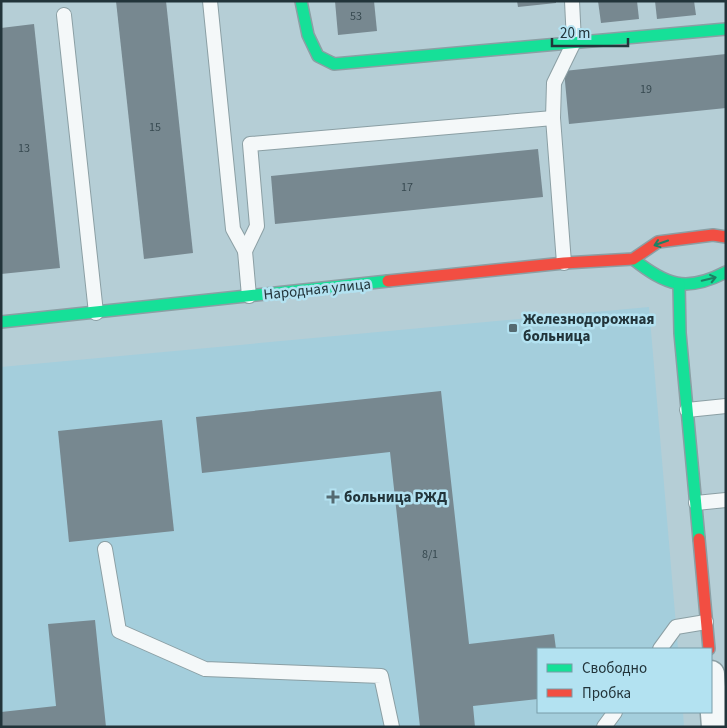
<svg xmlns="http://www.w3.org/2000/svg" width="727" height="728" viewBox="0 0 727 728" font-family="'Source Sans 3',sans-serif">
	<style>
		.built { fill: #a4cedc }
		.building { fill: #778890 }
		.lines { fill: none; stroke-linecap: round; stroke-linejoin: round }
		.lane-casing { stroke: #8b9fa4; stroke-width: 16 }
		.street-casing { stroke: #8b9fa4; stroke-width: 29 }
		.fast-casing { stroke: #8b9fa4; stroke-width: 14 }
		.jam-casing { stroke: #8b9fa4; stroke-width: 14 }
		.lane { stroke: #f4f8f9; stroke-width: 14 }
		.street { stroke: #f4f8f9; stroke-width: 26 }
		.fast { stroke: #16e098; stroke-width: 11 }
		.jam { stroke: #f24e42; stroke-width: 11 }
		.oneway { stroke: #1d8164 }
		.poi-dot { fill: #556a71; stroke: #b3e2f1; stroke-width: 2 }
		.labels { text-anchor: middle; stroke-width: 5; stroke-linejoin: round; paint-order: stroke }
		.number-label { font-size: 12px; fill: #374950 }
		.street-label { font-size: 15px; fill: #22343a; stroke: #b3e2f1 }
		.poi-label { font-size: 15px; font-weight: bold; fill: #22343a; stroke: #b3e2f1; text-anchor: start }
	</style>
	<rect width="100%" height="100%" fill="#b5ced6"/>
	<path class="built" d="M649 307 678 649H538V712H683L684 727H1V367Z"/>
	<g class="building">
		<path d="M116 1H166L193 253 144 259Z"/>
		<path d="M335 1H374L377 31 338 35Z"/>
		<path d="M517 1H556V3L518 7Z"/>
		<path d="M598 1H637L639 19 601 23Z"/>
		<path d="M655 1H694L696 15 657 19Z"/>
		<path d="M34 24 60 268 1 274V28Z"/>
		<path d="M726 54V108L569 124 564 71Z"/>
		<path d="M538 149 543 197 275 224 271 176Z"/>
		<path d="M441 391 469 644 554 634 556 649H538V699L473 706 475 727H420L390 452 202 473 196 417Z"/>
		<path d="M162 420 174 531 69 542 58 431Z"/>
		<path d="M95 620 106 727H1V712L56 706 48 624Z"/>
	</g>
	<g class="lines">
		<g class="lane-casing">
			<g id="lane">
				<path d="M210 1 233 229 245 251 249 296"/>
				<path d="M64 15 96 313"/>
				<path d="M245 251 257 226 250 144 553 118"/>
				<path d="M564 263 553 118 554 83 574 42 572 1"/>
				<path d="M687 410 726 406"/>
				<path d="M696 503 726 500"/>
				<path d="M105 549 119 631 205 669 381 676 392 727"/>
				<path d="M660 649 676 627 706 622"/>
				<path d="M604 727 615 712"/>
			</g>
		</g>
		<g class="street-casing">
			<path id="street" d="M711 674 715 727"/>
		</g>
		<g class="fast-casing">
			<g id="fast">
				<path d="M301 1 308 35 318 56 334 64 726 29"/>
				<path d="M633 259C666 285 686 293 726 272"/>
				<path d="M679 284 680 333 699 539"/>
				<path d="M1 322 388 281"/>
			</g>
		</g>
		<g class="jam-casing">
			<g id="jam">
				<path d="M388 281 564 263 633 259 658 242 713 235 726 237"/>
				<path d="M699 539 709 649"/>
			</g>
		</g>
		<use href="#lane" class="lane"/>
		<use href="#street" class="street"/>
		<use href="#fast" class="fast"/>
		<use href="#jam" class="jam"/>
	</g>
	<defs><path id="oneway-shaft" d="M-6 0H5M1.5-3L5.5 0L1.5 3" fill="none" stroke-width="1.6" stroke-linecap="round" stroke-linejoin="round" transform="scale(1.25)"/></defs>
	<g class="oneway">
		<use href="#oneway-shaft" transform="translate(661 243) rotate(161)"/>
		<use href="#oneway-shaft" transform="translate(709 279) rotate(-13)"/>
	</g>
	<g class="poi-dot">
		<rect x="508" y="323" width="10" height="10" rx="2.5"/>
		<path d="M330.5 489.5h5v5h5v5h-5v5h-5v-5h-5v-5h5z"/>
	</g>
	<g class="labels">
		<g class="number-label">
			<text x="356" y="20">53</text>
			<text x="646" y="93">19</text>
			<text x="155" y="131">15</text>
			<text x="24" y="152">13</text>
			<text x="407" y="191">17</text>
			<text x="430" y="558">8/1</text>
		</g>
		<g class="street-label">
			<text transform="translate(317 289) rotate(-6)" y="5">Народная улица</text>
		</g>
		<g class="poi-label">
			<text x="523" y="324">Железнодорожная<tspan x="523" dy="17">больница</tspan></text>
			<text x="344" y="502">больница РЖД</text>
		</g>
	</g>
	<rect width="727" height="728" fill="none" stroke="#22343a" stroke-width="5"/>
	<rect x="537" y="648" width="175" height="65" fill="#b3e2f1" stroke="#799ca8"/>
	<rect x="547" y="664" width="25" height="8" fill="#16e098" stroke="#799ca8"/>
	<text x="582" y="673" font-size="15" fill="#22343a">Свободно</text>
	<rect x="547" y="689" width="25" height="8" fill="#f24e42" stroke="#799ca8"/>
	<text x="582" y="698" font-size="15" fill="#22343a">Пробка</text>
	<path d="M552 38v8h76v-8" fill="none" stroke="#22343a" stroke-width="2.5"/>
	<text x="560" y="38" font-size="15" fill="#22343a" stroke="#b3e2f1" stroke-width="4" paint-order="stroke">20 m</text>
</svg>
